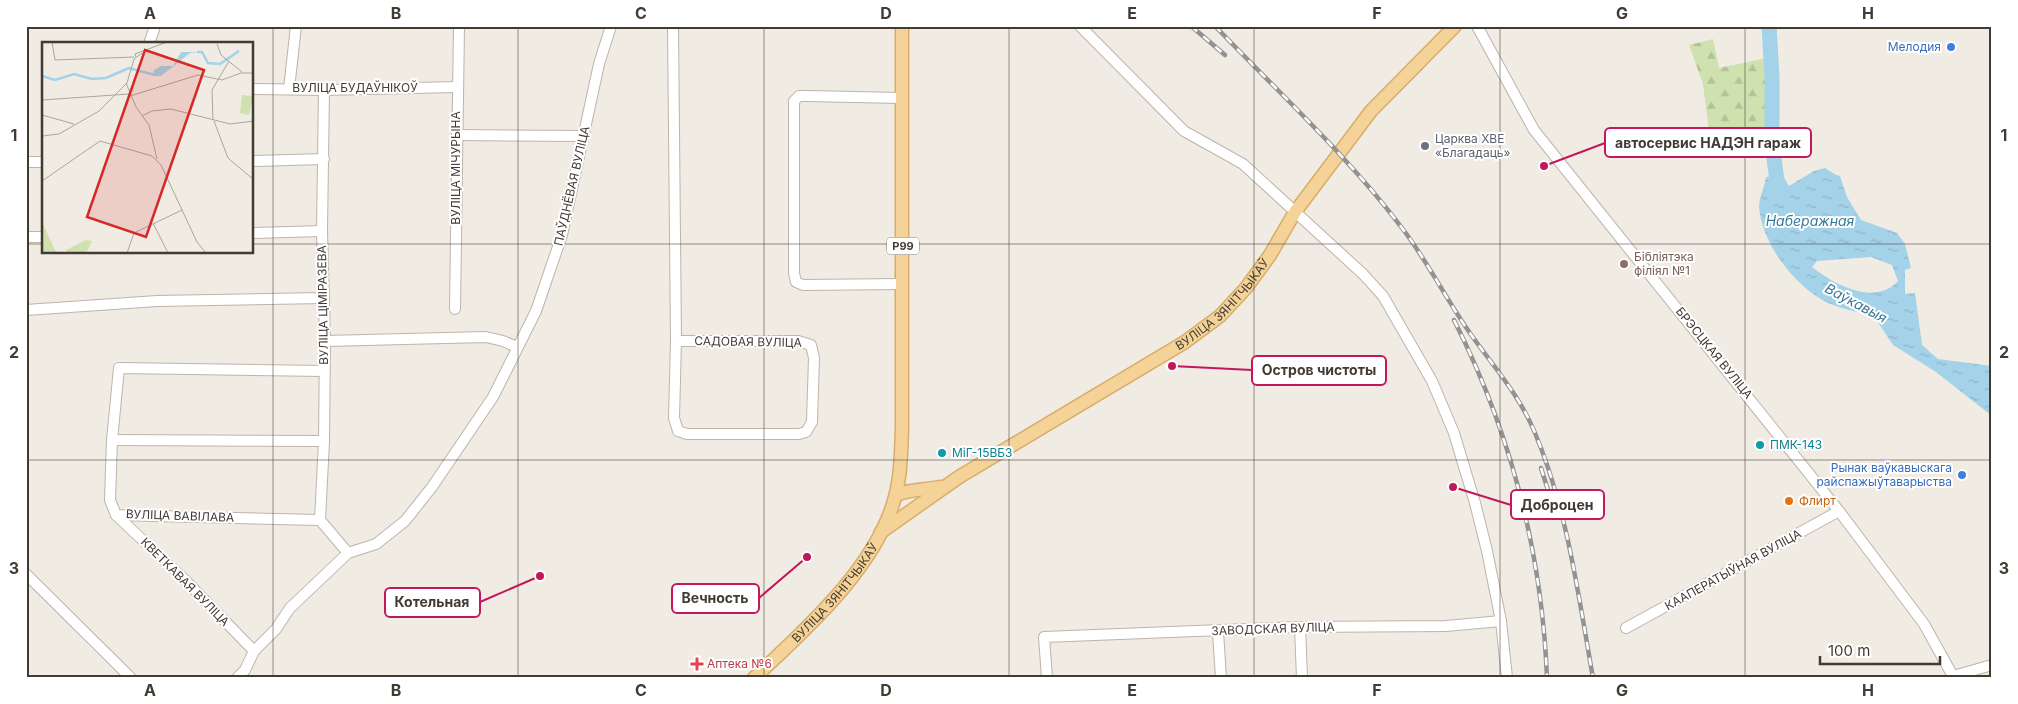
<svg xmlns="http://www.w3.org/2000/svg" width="2018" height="704" viewBox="0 0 2018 704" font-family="Inter,sans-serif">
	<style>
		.forest { fill: url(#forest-firs) }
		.water { fill: url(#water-ripples); fill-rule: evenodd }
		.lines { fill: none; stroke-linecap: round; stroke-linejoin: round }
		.river { stroke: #a3d2e9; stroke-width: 15 }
		.minor-casing { stroke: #bdb5aa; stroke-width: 12 }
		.major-casing { stroke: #d8ad69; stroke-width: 15 }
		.minor { stroke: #fff; stroke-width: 10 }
		.major { stroke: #f5d297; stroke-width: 12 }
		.rail-casing { stroke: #929292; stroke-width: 4.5 }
		.rail { stroke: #fff; stroke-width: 2.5; stroke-dasharray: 8; stroke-linecap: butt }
		.grid { fill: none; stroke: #413b34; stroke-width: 1; stroke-opacity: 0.55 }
		.shop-dot { fill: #3f7fe0; stroke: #fff; stroke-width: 2 }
		.worship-dot { fill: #6b7280; stroke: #fff; stroke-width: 2 }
		.education-dot { fill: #8d6e63; stroke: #fff; stroke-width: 2 }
		.culture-dot { fill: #0f9aa8; stroke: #fff; stroke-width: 2 }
		.food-dot { fill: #e8710a; stroke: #fff; stroke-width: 2 }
		.health-dot { fill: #e0444e; stroke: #fff; stroke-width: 2 }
		.labels { text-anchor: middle; stroke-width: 4; stroke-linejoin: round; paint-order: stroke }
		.shield { fill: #fff; stroke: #7a7671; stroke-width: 1 }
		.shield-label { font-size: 11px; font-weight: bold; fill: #413b34 }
		.shop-label { font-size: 12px; fill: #366cbe; stroke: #fff; text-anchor: end }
		.street-label { font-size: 12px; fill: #413b34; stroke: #fff }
		.worship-label { font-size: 12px; fill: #5b616d; stroke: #fff; text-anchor: start }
		.education-label { font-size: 12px; fill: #785e54; stroke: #fff; text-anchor: start }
		.culture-label { font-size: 12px; fill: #0d838f; stroke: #fff; text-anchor: start }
		.food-label { font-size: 12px; fill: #c56008; stroke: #fff; text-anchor: start }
		.health-label { font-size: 12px; fill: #be3a42; stroke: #fff; text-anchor: start }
		.water-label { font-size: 14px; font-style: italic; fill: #367a9b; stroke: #fff }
		.inset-river { fill: none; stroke: #a3d2e9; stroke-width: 2.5 }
		.inset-road { fill: none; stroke: #aaa59d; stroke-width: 1 }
		.view { fill: #d62828; fill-opacity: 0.15; stroke: #d62828; stroke-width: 2.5 }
		.inset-edge { fill: none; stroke: #413b34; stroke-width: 2.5 }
		.leader { fill: none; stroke: #c2185b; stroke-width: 2 }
		.callout-dot { fill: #c2185b; stroke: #fff; stroke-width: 2 }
		.callout { fill: #fff; stroke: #c2185b; stroke-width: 2 }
		.callout-label { font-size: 14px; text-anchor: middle; font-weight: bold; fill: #413b34 }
		.neatline { fill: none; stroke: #413b34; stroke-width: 2 }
		.grid-label { font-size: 16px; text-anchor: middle; font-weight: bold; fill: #413b34 }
	</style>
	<defs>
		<pattern id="forest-firs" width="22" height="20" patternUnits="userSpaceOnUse" patternTransform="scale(1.25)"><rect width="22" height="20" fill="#cfe1af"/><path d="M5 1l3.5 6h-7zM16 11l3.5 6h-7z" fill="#b3c297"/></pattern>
		<pattern id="water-ripples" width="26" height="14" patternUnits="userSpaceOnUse" patternTransform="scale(1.25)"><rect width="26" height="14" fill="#a3d2e9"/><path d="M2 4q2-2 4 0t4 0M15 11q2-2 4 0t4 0" fill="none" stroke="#8eb5c8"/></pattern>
	</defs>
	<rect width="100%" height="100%" fill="#f0ebe3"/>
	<path class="forest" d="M1713 39 1719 68 1767 58 1770 148 1712 155 1703 84 1689 45Z"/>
	<path class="water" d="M1825 168 1836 175 1840 176 1847 197 1861 220 1897 233 1905 244 1911 268 1905 270V294L1915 293 1922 345 1938 359 1992 366V416L1936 372 1893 345 1873 315C1858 312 1842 309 1828 303 1795 287 1762 244 1759 207 1759 198 1765 186 1766 177L1783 176 1789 186 1814 171ZM1871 257 1892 265 1898 281C1874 307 1834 284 1812 267L1817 261Z"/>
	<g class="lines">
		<path class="river" d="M1769 26 1772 76V143L1779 196"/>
		<g class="minor-casing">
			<g id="minor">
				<path d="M673 26 676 341H798L811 345 814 358 812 422 806 432 799 434H687L678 431 674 418 676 341"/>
				<path d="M1080 26 1184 131 1243 164 1363 274 1383 296 1432 381 1454 433 1475 503 1487 551 1501 621 1507 678"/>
				<path d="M1477 26 1534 130 1839 511 1924 624 1954 678"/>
				<path d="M149 44 155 26"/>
				<path d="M252 89 324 90 457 87"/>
				<path d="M289 89 296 26"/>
				<path d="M901 98 807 96H799L794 101V273L796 282 803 285 902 284"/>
				<path d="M457 135 584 136"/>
				<path d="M252 161 324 159"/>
				<path d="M26 162H44"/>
				<path d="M252 233 322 231"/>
				<path d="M26 237H44"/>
				<path d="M455 309 459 26"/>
				<path d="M26 310 157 301 323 298"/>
				<path d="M325 341 486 337 503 341 517 347"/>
				<path d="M324 371 119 368 112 440 110 500 116 515 320 520 348 553"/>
				<path d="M112 440 324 441"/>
				<path d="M116 515 184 579 254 651"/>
				<path d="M320 520 324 441 325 341 322 231 324 90"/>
				<path d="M26 574 131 678"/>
				<path d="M1300 627 1302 678"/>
				<path d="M1626 628 1839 511"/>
				<path d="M1218 632 1221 678"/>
				<path d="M1953 676 1992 665"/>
				<path d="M237 678 245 670 254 651 276 629 290 608 348 553 376 544 405 521 432 487 493 397 536 311 562 235 599 64 611 26"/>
				<path d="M1047 678 1044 637 1300 627 1446 626 1501 621"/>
			</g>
		</g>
		<g class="major-casing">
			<g id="major">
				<path d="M896 495C911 489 924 490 940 487"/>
				<path id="s1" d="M881 532 959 477 1185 342 1220 316 1246 288 1270 255 1295 212 1371 111 1455 26"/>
				<path id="s2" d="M754 678C805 630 877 567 895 497 901 475 901 452 902 429V26"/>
			</g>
		</g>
		<use href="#minor" class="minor"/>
		<use href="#major" class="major"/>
		<g class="rail-casing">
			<g id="rail">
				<path d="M1191 26 1225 55"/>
				<path d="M1215 26C1278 92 1347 155 1402 228 1428 262 1447 301 1472 336 1494 367 1520 396 1535 433 1568 512 1578 594 1593 678"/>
				<path d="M1454 320C1510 431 1542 553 1547 678"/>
				<path d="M1541 468 1554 509"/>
			</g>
		</g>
		<use href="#rail" class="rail"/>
	</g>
	<path class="grid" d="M273 26V678M518 26V678M764 26V678M1009 26V678M1254 26V678M1500 26V678M1745 26V678M26 244H44M252 244H1992M26 460H1992"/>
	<g class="shop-dot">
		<circle cx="1951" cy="47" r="5"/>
		<circle cx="1962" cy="475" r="5"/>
	</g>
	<circle class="worship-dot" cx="1425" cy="146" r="5"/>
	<circle class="education-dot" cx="1624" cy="264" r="5"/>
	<g class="culture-dot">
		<circle cx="1760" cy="445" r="5"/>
		<circle cx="942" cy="453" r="5"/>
	</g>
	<circle class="food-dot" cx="1789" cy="501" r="5"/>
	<path class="health-dot" d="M694.5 656.5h5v5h5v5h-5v5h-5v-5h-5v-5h5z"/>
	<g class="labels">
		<rect class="shield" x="887" y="237.5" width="32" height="17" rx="4"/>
		<g class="shield-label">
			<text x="903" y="250">Р99</text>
		</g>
		<g class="shop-label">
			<text x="1941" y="51">Мелодия</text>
			<text x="1952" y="472">Рынак ваўкавыскага<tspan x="1952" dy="14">райспажыўтаварыства</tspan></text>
		</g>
		<g class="street-label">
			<text x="355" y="92">ВУЛІЦА БУДАЎНІКОЎ</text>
			<text transform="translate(456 168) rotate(-90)" y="4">ВУЛІЦА МІЧУРЫНА</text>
			<text transform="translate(572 186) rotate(-77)" y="4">ПАЎДНЁВАЯ ВУЛІЦА</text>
			<text dy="4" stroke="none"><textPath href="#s1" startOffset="412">ВУЛІЦА ЗЯНІТЧЫКАЎ</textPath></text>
			<text transform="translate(323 305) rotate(-91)" y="4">ВУЛІЦА ЦІМІРАЗЕВА</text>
			<text transform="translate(748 342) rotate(1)" y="4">САДОВАЯ ВУЛІЦА</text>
			<text transform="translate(1714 353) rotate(51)" y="4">БРЭСЦКАЯ ВУЛІЦА</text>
			<text transform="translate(180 516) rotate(2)" y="4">ВУЛІЦА ВАВІЛАВА</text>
			<text transform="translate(1733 570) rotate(-29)" y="4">КААПЕРАТЫЎНАЯ ВУЛІЦА</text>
			<text transform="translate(185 582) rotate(45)" y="4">КВЕТКАВАЯ ВУЛІЦА</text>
			<text dy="4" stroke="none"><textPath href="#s2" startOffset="118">ВУЛІЦА ЗЯНІТЧЫКАЎ</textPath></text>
			<text transform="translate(1273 629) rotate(-2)" y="4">ЗАВОДСКАЯ ВУЛІЦА</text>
		</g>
		<g class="worship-label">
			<text x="1435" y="143">Царква ХВЕ<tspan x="1435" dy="14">«Благадаць»</tspan></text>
		</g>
		<g class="education-label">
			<text x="1634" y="261">Бібліятэка<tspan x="1634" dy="14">філіял №1</tspan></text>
		</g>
		<g class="culture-label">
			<text x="1770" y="449">ПМК-143</text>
			<text x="952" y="457">МіГ-15ВБЗ</text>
		</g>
		<g class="food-label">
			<text x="1799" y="505">Флирт</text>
		</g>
		<g class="health-label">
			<text x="707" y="668">Аптека №6</text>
		</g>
		<g class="water-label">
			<text x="1810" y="226">Наберажная</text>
			<text transform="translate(1856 303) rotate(28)" y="5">Ваўкавыя</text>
		</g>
	</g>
	<g transform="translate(42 42)">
		<rect width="211" height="211" fill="#f0ebe3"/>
		<path d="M0 180 13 208 16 211H0ZM44 198 50 199 44 211H25L24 208Z" fill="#cfe1af"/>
		<path d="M200 53 211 54 207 73 198 71Z" fill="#cfe1af"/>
		<path d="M139 10H159L148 11 119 34H111L112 28 119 24H131Z" fill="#a3d2e9"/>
		<path class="inset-river" d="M155 10H160L166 21 178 22 197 9M0 34 13 38 32 32 50 37 64 36 87 26 113 33"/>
		<path class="inset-road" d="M10 0 13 18 92 15M175 2 179 13 200 30M94 15 93 12 125 0M84 41 94 65 107 83 115 117M88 54 156 33 180 38 199 31H212M0 58 87 52M0 73 32 82M100 74 110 69 129 67 188 82 212 79M171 78 170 48 187 19M172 79 186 116 212 138M0 94 17 92 57 69 85 41 92 17 100 11M0 139 58 99 110 114 119 123 155 200 164 211M111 181 126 211M85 211 92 191 140 168"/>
		<path class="view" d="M103 8 162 28 104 195 45 175Z"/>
		<rect width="211" height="211" class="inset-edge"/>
	</g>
	<path class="leader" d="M1544 166L1605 143M1172 366L1252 370M1453 487L1511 505M807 557L759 598M540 576L480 602"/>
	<g class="callout-dot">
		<circle cx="1544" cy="166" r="5"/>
		<circle cx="1172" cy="366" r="5"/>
		<circle cx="1453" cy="487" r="5"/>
		<circle cx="807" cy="557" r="5"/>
		<circle cx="540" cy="576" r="5"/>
	</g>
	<g class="callout">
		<rect x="1605" y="128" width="206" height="29" rx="5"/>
		<rect x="1252" y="356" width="134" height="29" rx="5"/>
		<rect x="1511" y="490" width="93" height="29" rx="5"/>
		<rect x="672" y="584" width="87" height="29" rx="5"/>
		<rect x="385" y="588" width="95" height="29" rx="5"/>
	</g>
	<g class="callout-label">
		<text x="1708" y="148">автосервис НАДЭН гараж</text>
		<text x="1319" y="375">Остров чистоты</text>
		<text x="1557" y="510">Доброцен</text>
		<text x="715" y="603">Вечность</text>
		<text x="432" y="607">Котельная</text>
	</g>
	<rect width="2018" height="704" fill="none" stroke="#ffffff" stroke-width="55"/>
	<path d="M1820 656v8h120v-8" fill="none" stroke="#413b34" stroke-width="2.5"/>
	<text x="1828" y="656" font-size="15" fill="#413b34" stroke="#ffffff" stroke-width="4" paint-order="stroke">100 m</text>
	<rect x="28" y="28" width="1962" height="648" class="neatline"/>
	<g class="grid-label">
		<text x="150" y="19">A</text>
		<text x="396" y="19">B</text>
		<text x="641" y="19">C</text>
		<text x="886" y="19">D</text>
		<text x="1132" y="19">E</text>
		<text x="1377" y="19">F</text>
		<text x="1622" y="19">G</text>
		<text x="1868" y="19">H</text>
		<text x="14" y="141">1</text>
		<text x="2004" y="141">1</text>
		<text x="14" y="358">2</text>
		<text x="2004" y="358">2</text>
		<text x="14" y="574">3</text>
		<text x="2004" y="574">3</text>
		<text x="150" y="696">A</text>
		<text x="396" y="696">B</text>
		<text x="641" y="696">C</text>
		<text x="886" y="696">D</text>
		<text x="1132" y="696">E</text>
		<text x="1377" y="696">F</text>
		<text x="1622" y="696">G</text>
		<text x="1868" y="696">H</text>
	</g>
</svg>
